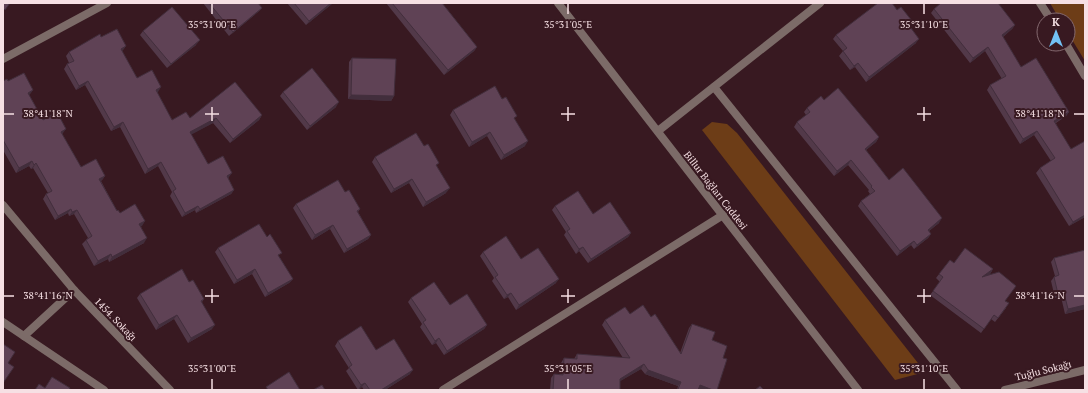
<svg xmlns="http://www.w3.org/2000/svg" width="1088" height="393" viewBox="0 0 1088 393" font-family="'PT Serif',serif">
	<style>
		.green { fill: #6d3d17 }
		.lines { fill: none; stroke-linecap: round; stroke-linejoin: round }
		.minor { stroke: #7c6b68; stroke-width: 8 }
		.tertiary { stroke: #7c6b68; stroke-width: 8 }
		.wall { fill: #523949 }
		.shaded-wall { fill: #422e3c }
		.building { fill: #5f4255; stroke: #422e3c }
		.ticks { fill: none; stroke: #f6e0e4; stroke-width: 1.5 }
		.labels { text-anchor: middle; stroke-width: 4; stroke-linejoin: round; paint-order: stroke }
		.street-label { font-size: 10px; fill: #f6e0e4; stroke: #381921 }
		.ticks-label { font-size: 10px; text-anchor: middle; fill: #f6e0e4; stroke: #381921; stroke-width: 4; stroke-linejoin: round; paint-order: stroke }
	</style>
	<rect width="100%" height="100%" fill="#381921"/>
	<g class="green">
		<path d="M1050 3H1085V61L1068 33V20H1060Z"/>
		<path d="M712 122 727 124 737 133 925 372 895 380 702 130Z"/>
	</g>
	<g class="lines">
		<g class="minor">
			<path d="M1040 3 1051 20"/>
			<path d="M1066 44 1085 76"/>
			<path d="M3 59 107 3"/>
			<path d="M714 87 957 390"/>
			<path d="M658 131 820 3"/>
			<path d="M3 205 74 290 170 390"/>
			<path d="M3 322 104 390"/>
			<path d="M24 336 74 290"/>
			<path d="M443 390 723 215"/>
			<path d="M1005 390 1085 370"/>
		</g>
		<path class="tertiary" d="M558 3 858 390"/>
	</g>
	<g class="wall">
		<path d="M203 3H258L262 8 258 12 229 36Z"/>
		<path d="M287 3H333L306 25Z"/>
		<path d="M386 3H442L477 47 474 51 444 75Z"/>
		<path d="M934 9 1015 25 1012 29 1003 37 1021 67 1069 112 1066 116 1056 123 1085 217 1069 226 1036 173 1040 168 1051 161 1034 135 1020 144 987 90 990 85 1002 79 985 51 970 63 931 13Z"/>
		<path d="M909 25 916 43 866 82 855 67 850 70 839 56 843 51 833 39 836 35Z"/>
		<path d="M143 31 196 45 167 68 140 35Z"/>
		<path d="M101 37 126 46 122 51 137 78 158 92H157L172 120 262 115 259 120 230 143 213 123 191 134 208 164 229 177 228 178 234 190 231 194 196 213 195 210 182 217 170 196 172 192 158 166 145 174 120 127 111 131 85 85 76 90 64 69 67 64 69 63 66 56 69 52Z"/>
		<path d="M352 58 394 96 391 101 348 99 349 62Z"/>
		<path d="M3 81 33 90 29 95 43 120 63 133 62 134 81 167 105 176 102 180 101 181 117 211 120 213 145 221 141 226 144 243 109 262 108 259 94 266 82 244 88 238 74 214 69 216 68 213 55 220 43 199 46 194 48 193 33 168 31 169 29 166 16 173 3 150Z"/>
		<path d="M283 92 336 107 307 130 280 96Z"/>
		<path d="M824 100 879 137 876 142 866 150 889 180 939 223 929 231 931 234 928 238 914 249 911 245 897 256 858 206 861 201 870 194 868 191 869 190 848 165 834 176 794 127 797 122 806 115 804 112 807 108Z"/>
		<path d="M453 110 515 119 525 146 501 160 487 136 469 147 450 115Z"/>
		<path d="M375 157 437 166 446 193 423 207 409 183 391 193 372 162Z"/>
		<path d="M345 192 360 209 358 212 371 235 368 239 344 253 330 229 312 240 293 208 296 204Z"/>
		<path d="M555 206 593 214 631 233 628 237 588 263 579 251 576 254 564 235 566 232 552 210Z"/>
		<path d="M267 237 293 279 289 283 265 297 252 274 234 284 215 252 218 248Z"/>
		<path d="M1085 250V309L1065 314 1061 297 1055 298 1051 281 1054 277 1055 276 1051 262 1054 258Z"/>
		<path d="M483 252 521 259 556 283 516 310 508 297 504 299 492 281 494 278 480 256Z"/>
		<path d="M950 260 954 263 993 269 990 274 989 275 1005 301 1006 308 995 322 991 319 981 333 930 295 940 282 936 278Z"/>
		<path d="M189 282 204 299 202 302 212 329 188 343 174 319 156 330 137 298 140 294Z"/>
		<path d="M411 298 450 305 487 325 484 329 444 355 436 343 432 345 420 327 422 324 408 302Z"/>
		<path d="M630 314 651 317 680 353 689 328 692 324 712 340 723 358 717 390H677L678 386 645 374 641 369 620 381V390H550L551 378 554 374H560L561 363 564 358 574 359 577 354 623 358 602 325 605 320Z"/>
		<path d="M338 341 376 350 410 374 385 390H364L362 387 358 390 346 371 349 368 335 346Z"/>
	</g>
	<g class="shaded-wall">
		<path d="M331 3H333L306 25 309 21Z"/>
		<path d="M262 8 258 12 229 36 233 32Z"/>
		<path d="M1015 25 1012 29 999 40 1002 35Z"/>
		<path d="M919 39 916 43 866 82 869 77Z"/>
		<path d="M200 40 196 45 167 68 171 64Z"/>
		<path d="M126 46 123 50 118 53 121 49Z"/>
		<path d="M477 47 474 51 444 75 448 70Z"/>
		<path d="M988 47 985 51 970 63 973 58Z"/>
		<path d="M858 63 855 67 850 70 854 66Z"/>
		<path d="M88 81 85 85 76 90 79 86Z"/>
		<path d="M161 87 158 92 153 95 156 90Z"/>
		<path d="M33 90 30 94 25 97 28 93Z"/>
		<path d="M351 95 394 96 391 101 348 99Z"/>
		<path d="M339 102 336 107 307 130 310 126Z"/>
		<path d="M1069 112 1066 116 1051 125 1054 121Z"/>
		<path d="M262 115 259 120 230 143 233 139Z"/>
		<path d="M216 118 213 123 187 137 190 132Z"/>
		<path d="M123 122 120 127 111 131 114 127Z"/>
		<path d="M66 129 63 133 58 136 61 132Z"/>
		<path d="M1037 131 1034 135 1020 144 1023 139Z"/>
		<path d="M490 132 487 136 469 147 472 142Z"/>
		<path d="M879 137 876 142 862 153 865 149Z"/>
		<path d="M528 141 525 146 501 160 504 155Z"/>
		<path d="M851 160 848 165 834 176 837 171Z"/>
		<path d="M32 161 29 166 16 173 19 168Z"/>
		<path d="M161 162 158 166 145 174 148 169Z"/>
		<path d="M36 163 33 168 31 169 34 165Z"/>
		<path d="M232 173 229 177 224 180 227 176Z"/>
		<path d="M105 176 102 180 96 183 99 179Z"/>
		<path d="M412 179 409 183 391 193 394 189Z"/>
		<path d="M450 188 446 193 423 207 426 202Z"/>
		<path d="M234 190 231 194 196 213 200 209Z"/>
		<path d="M198 206 195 210 182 217 185 213Z"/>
		<path d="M71 209 68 213 55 220 58 216Z"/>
		<path d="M77 210 74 214 69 216 72 212Z"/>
		<path d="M1085 215V217L1069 226 1073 222Z"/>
		<path d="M942 218 939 223 925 234 928 230Z"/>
		<path d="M145 221 142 226 136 229 139 224Z"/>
		<path d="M333 225 330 229 312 240 315 235Z"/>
		<path d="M631 233 628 237 588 263 591 259Z"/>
		<path d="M931 234 928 238 914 249 917 245Z"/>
		<path d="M371 235 368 239 344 253 347 249Z"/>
		<path d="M147 238 144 243 109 262 112 257Z"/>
		<path d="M914 241 911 245 897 256 900 251Z"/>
		<path d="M583 247 576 254 579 249Z"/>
		<path d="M111 254 108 259 94 266 98 261Z"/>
		<path d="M255 269 252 274 234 284 237 280Z"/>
		<path d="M993 269 990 274 979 281 982 277Z"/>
		<path d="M293 279 289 283 265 297 268 293Z"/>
		<path d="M559 279 556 283 516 310 519 305Z"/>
		<path d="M511 293 508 297 504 299 507 295Z"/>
		<path d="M1064 293 1061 297 1055 298 1058 294Z"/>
		<path d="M1085 305V309L1065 314 1068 309Z"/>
		<path d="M177 315 174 319 156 330 159 325Z"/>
		<path d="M215 325 212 329 188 343 191 338Z"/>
		<path d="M487 325 484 329 444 355 447 351Z"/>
		<path d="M439 338 436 343 432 345 435 341Z"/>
		<path d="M644 364 641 369 617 383 620 379Z"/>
		<path d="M413 370 410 374 385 390H381Z"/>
		<path d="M648 370 681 382 678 386 645 374Z"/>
		<path d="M365 383 362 387 358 390 361 385Z"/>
		<path d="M700 385 713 390H698Z"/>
	</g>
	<g class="building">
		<path d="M3 3H10L5 10 3 8Z"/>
		<path d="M209 3H258L262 8 233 32Z"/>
		<path d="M294 3H331L309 21Z"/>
		<path d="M392 3H442L477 47 448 70Z"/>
		<path d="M878 3H892L897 10 901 7 912 21 908 24 919 39 869 77 858 63 854 66 843 51 847 48 836 35Z"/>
		<path d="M941 3H998L1015 25 1002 35 1021 67 1036 58 1069 112 1054 121 1071 149 1085 141V215L1073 222 1040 168 1055 158 1037 131 1023 139 990 85 1006 76 988 47 973 58 934 9Z"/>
		<path d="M172 7 200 40 171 64 143 31Z"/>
		<path d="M117 29 126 46 121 49 137 78 152 70 161 87 156 90 172 120 186 112 190 118 235 82 262 115 233 139 216 118 190 132 208 164 223 156 232 173 227 176 234 190 200 209 198 206 185 213 173 191 176 189 161 162 148 169 123 122 114 127 88 81 79 86 67 64 74 61 69 52 100 34 101 37Z"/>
		<path d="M352 58 396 59 394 96 351 95Z"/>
		<path d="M312 68 339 102 310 126 283 92Z"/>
		<path d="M24 73 33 90 28 93 43 120 57 112 66 129 61 132 81 167 96 159 105 176 99 179 117 211 118 210 120 213 135 204 145 221 139 224 147 238 112 257 111 254 98 261 86 240 92 236 77 210 72 212 71 209 58 216 46 194 52 191 36 163 34 165 32 161 19 168 3 140V81L7 79 8 81Z"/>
		<path d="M495 86 502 99 506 97 517 116 514 118 528 141 504 155 490 132 472 142 453 110Z"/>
		<path d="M838 88 879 137 865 149 889 180 903 168 942 218 928 230 931 234 917 245 914 241 900 251 861 201 875 191 871 187 872 186 851 160 837 171 797 122 810 112 807 108 821 96 824 100Z"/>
		<path d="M416 133 424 146 428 144 439 163 436 165 450 188 426 202 412 179 394 189 375 157Z"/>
		<path d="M338 180 345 192 349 190 360 209 357 211 371 235 347 249 333 225 315 235 296 204Z"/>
		<path d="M578 191 593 214 610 202 631 233 591 259 583 247 579 249 567 231 570 229 555 206Z"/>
		<path d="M259 224 267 237 270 234 282 253 278 255 293 279 268 293 255 269 237 280 218 248Z"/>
		<path d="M506 236 521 259 538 248 559 279 519 305 511 293 507 295 495 277 498 275 483 252Z"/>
		<path d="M965 248 993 269 982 277 999 272 1016 286 1005 301 1009 303 998 318 994 315 984 329 933 291 943 277 939 274 950 260 954 263Z"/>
		<path d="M1085 250V305L1068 309 1064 293 1058 294 1054 277 1059 275 1054 258Z"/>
		<path d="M182 269 189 282 193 280 204 299 201 301 215 325 191 338 177 315 159 325 140 294Z"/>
		<path d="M434 282 450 305 467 294 487 325 447 351 439 338 435 341 423 322 426 320 411 298Z"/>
		<path d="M643 305 651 317 655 314 681 354 692 324 715 332 712 340 727 346 723 358 727 359 717 390H713L700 385 698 390H680L678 389 681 382 648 370 644 364 620 379V390H553L554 374 563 375 564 358 577 359V354L630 358 605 320 625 307 630 314Z"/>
		<path d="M361 326 376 350 394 339 413 370 381 390H370L365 383 361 385 349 367 352 365 338 341Z"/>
		<path d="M3 344 15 352 8 363 14 367 3 383Z"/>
		<path d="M289 372 300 390H268L266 387Z"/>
		<path d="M52 377 70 388 69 390H35L39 384 45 388Z"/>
		<path d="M322 385 325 390H313Z"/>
		<path d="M760 386 764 390H755Z"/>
	</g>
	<path class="ticks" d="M212 4V14M568 4V14M924 4V14M212 107V121M568 107V121M924 107V121M4 114H14M205 114H219M561 114H575M917 114H931M1074 114H1084M212 289V303M568 289V303M924 289V303M4 296H14M205 296H219M561 296H575M917 296H931M1074 296H1084M212 379V389M568 379V389M924 379V389"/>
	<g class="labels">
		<g class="street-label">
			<text transform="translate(716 190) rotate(52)" y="4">Billur Bağları Caddesi</text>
			<text transform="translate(116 319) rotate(46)" y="4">1454. Sokağı</text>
			<text transform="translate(1043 370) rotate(-14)" y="4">Tuğlu Sokağı</text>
		</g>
	</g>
	<g class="ticks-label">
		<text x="212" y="28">35°31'00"E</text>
		<text x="568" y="28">35°31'05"E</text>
		<text x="924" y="28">35°31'10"E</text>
		<text x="48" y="117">38°41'18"N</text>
		<text x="1040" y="117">38°41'18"N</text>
		<text x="48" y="299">38°41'16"N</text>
		<text x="1040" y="299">38°41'16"N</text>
		<text x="212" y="372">35°31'00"E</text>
		<text x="568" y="372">35°31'05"E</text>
		<text x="924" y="372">35°31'10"E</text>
	</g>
	<rect width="1088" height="393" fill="none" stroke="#f6e0e4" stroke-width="8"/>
	<g transform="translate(1056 32)"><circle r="19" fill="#381921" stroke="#84696f"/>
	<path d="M0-3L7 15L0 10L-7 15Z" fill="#72c1f5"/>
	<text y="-6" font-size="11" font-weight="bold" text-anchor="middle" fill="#f6e0e4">K</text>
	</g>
</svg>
